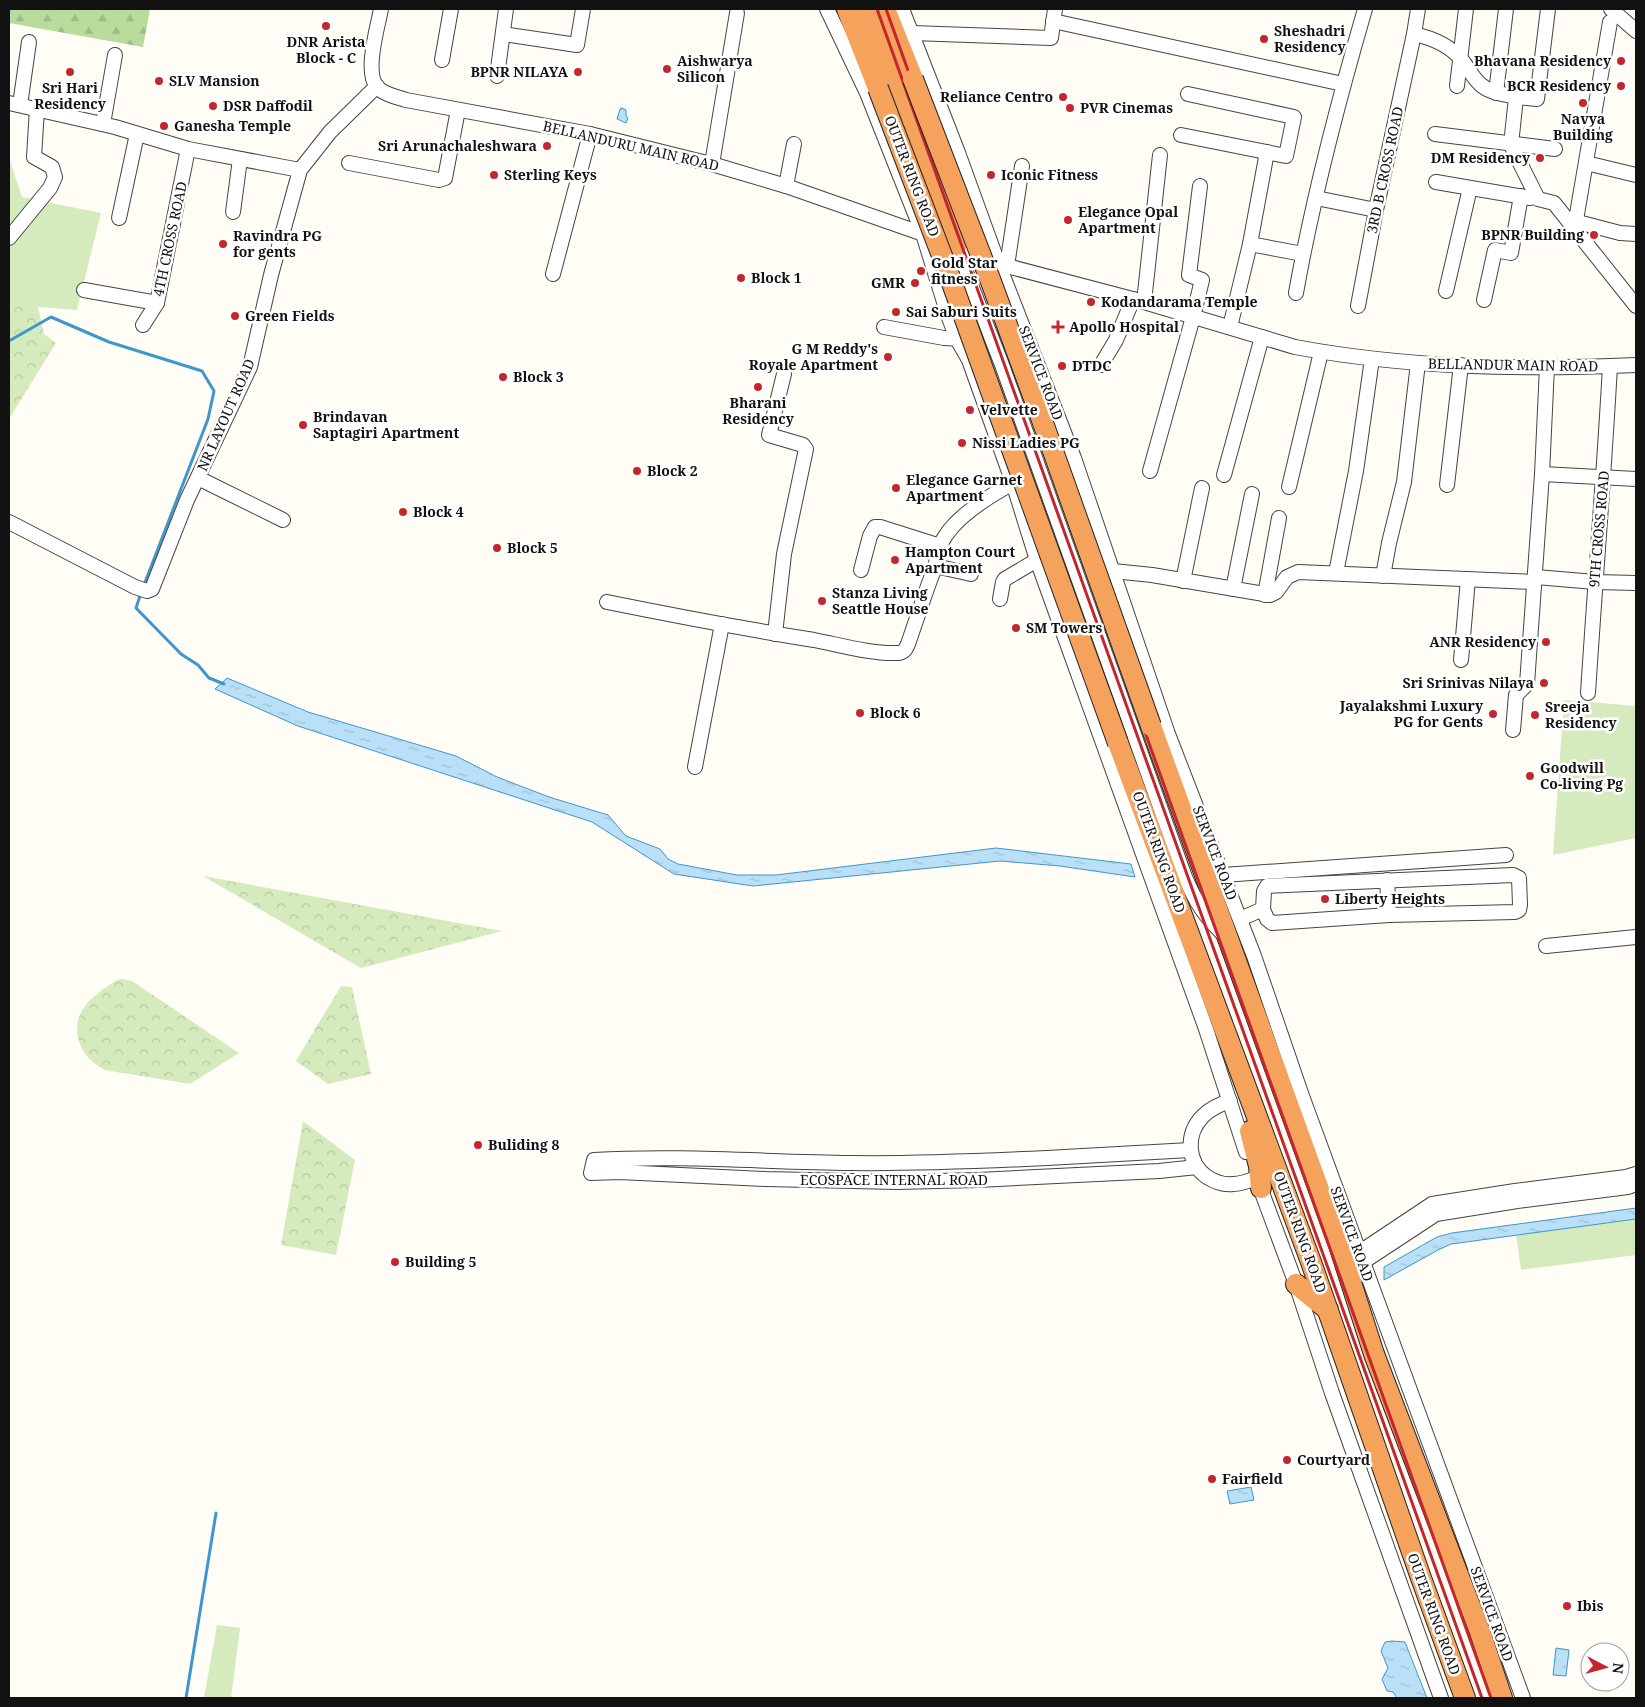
<svg xmlns="http://www.w3.org/2000/svg" width="1645" height="1707" viewBox="0 0 1645 1707" font-family="'Noto Serif',serif">
	<style>
		.grass { fill: #d5ebbd }
		.forest { fill: url(#forest-firs) }
		.park { fill: url(#park-crowns) }
		.water { fill: url(#water-ripples); stroke: #3f96cf }
		.lines { fill: none; stroke-linecap: round; stroke-linejoin: round }
		.stream { stroke: #3f96cf; stroke-width: 3 }
		.minor-casing { stroke: #444; stroke-width: 16 }
		.highway-casing { stroke: #222; stroke-width: 22 }
		.minor { stroke: #fff; stroke-width: 14 }
		.highway { stroke: #f5a25d; stroke-width: 20 }
		.rail { stroke: #c4262e; stroke-width: 3 }
		.highway-bridge-casing { stroke: #222; stroke-width: 22; stroke-linecap: butt }
		.highway-bridge { stroke: #f5a25d; stroke-width: 20 }
		.poi-dot { fill: #c4262e; stroke: #fff; stroke-width: 2 }
		.labels { text-anchor: middle; stroke-width: 5; stroke-linejoin: round; paint-order: stroke }
		.poi-label { font-size: 14px; font-weight: bold; fill: #111; stroke: #fff; text-anchor: start }
		.street-label { font-size: 14px; fill: #111; stroke: #fff }
	</style>
	<defs>
		<pattern id="forest-firs" width="22" height="20" patternUnits="userSpaceOnUse" patternTransform="scale(1.25)"><rect width="22" height="20" fill="#b9dc9c"/><path d="M5 1l3.5 6h-7zM16 11l3.5 6h-7z" fill="#9ebc85"/></pattern>
		<pattern id="park-crowns" width="20" height="18" patternUnits="userSpaceOnUse" patternTransform="scale(1.25)"><rect width="20" height="18" fill="#d5ebbd"/><path d="M2 6a3 3 0 1 1 6 0M12 15a3 3 0 1 1 6 0" fill="none" stroke="#b6c8a1"/></pattern>
		<pattern id="water-ripples" width="26" height="14" patternUnits="userSpaceOnUse" patternTransform="scale(1.25)"><rect width="26" height="14" fill="#b9e0f7"/><path d="M2 4q2-2 4 0t4 0M15 11q2-2 4 0t4 0" fill="none" stroke="#9ebfd3"/></pattern>
	</defs>
	<rect width="100%" height="100%" fill="#fffdf5"/>
	<g class="grass">
		<path d="M9 158 22 197 101 213 77 310 38 307H9Z"/>
		<path d="M1564 700 1636 706V838L1553 855Z"/>
		<path d="M1636 1219V1255L1521 1270 1516 1235Z"/>
		<path d="M217 1625 240 1628 231 1698H204Z"/>
	</g>
	<path class="forest" d="M9 9H150L143 47 9 23Z"/>
	<g class="park">
		<path d="M9 307H38L44 334 56 343 9 419Z"/>
		<path d="M203 876 502 931 361 968Z"/>
		<path d="M122 979 132 981 239 1053 190 1084 105 1070C80 1058 68 1029 85 1006 90 999 96 995 102 990 109 986 115 980 122 979Z"/>
		<path d="M341 986 352 987 371 1074 328 1084 296 1061Z"/>
		<path d="M303 1121 355 1160 336 1255 281 1245Z"/>
	</g>
	<g class="water">
		<path d="M622 108 626 110V116L628 118 626 123 617 119 620 109Z"/>
		<path d="M227 678 308 712 456 756 497 777 549 797 608 815 626 836 660 849 668 859 678 864 737 875H776L996 848 1131 864 1135 877 1060 866 1000 861 753 886 674 874 592 822 298 726 215 689Z"/>
		<path d="M1636 1208V1219L1451 1244 1438 1250 1384 1280V1267L1437 1237 1452 1233Z"/>
		<path d="M1251 1487 1254 1500 1230 1504 1227 1491Z"/>
		<path d="M1392 1641 1405 1642 1427 1698H1397L1393 1692 1387 1691 1382 1679 1388 1668 1381 1651 1385 1642Z"/>
		<path d="M1556 1648 1569 1650 1566 1676 1553 1675Z"/>
	</g>
	<g class="lines">
		<g class="stream">
			<path d="M9 341 51 317 109 342 202 371 214 391 208 419 144 585"/>
			<path d="M141 593 136 608 181 654 198 665 209 678 224 684"/>
			<path d="M186 1698 216 1513"/>
		</g>
		<g class="minor-casing">
			<g id="minor">
				<path d="M381 9C378 26 364 72 377 87 383 94 397 97 406 100L590 134 715 165 786 186 929 236"/>
				<path d="M827 9 867 93 923 234 948 315 957 339 969 360 1013 483 1037 560 1206 1029 1246 1152"/>
				<path d="M902 9 957 150 998 263 1074 458 1168 734 1254 956 1302 1096 1523 1698"/>
				<path d="M1611 9 1636 31"/>
				<path d="M1053 21 1343 84"/>
				<path d="M912 33 1051 38 1055 9"/>
				<path d="M503 34 577 45 583 9"/>
				<path d="M1414 34C1432 38 1449 45 1461 59 1468 67 1472 77 1480 84 1489 93 1504 94 1516 97L1511 145 1538 199 1554 203 1636 306"/>
				<path d="M442 60 451 9"/>
				<path d="M497 76 506 9"/>
				<path d="M1457 86 1466 9"/>
				<path d="M1496 93 1506 9"/>
				<path d="M1516 97 1537 99 1548 9"/>
				<path d="M9 103 115 127 188 149 300 170"/>
				<path d="M20 105 29 42"/>
				<path d="M103 124 115 55"/>
				<path d="M1435 134 1555 149"/>
				<path d="M1181 135 1286 156 1294 117 1188 94"/>
				<path d="M349 163 439 180 445 178 458 110"/>
				<path d="M1586 163 1636 175"/>
				<path d="M712 164 737 13"/>
				<path d="M1436 182 1530 198"/>
				<path d="M786 186 794 144"/>
				<path d="M1316 198 1376 210"/>
				<path d="M233 212 240 159"/>
				<path d="M119 218 137 134"/>
				<path d="M1574 221 1620 233 1636 234"/>
				<path d="M1572 225 1577 214 1610 22"/>
				<path d="M9 238 50 188 55 177 52 167 34 157 37 109"/>
				<path d="M949 243 1007 266 1144 302 1295 347C1408 368 1522 370 1636 365"/>
				<path d="M1250 244 1303 254"/>
				<path d="M956 246 1002 365 1185 877C1196 903 1204 915 1224 935"/>
				<path d="M1007 266 1022 166"/>
				<path d="M553 274 590 134"/>
				<path d="M84 290 157 303"/>
				<path d="M1446 291 1470 188"/>
				<path d="M1296 293C1313 197 1338 102 1365 9"/>
				<path d="M1484 300 1495 250 1511 253 1521 196"/>
				<path d="M1144 302 1160 155"/>
				<path d="M1358 306 1376 210 1414 34 1418 9"/>
				<path d="M143 325 157 303 188 149"/>
				<path d="M884 327 944 338 964 339"/>
				<path d="M1230 327 1250 244 1267 152"/>
				<path d="M1101 365 1116 340 1133 299"/>
				<path d="M1547 367 1542 474 1636 479"/>
				<path d="M1150 471 1193 317 1202 280 1189 275 1200 186"/>
				<path d="M1224 475 1262 337"/>
				<path d="M198 478 283 520"/>
				<path d="M1447 485 1461 365"/>
				<path d="M1289 487 1321 352"/>
				<path d="M9 522 135 587 147 591 152 589 187 500 250 367 271 275 300 170 330 132 377 86"/>
				<path d="M935 566 971 574"/>
				<path d="M861 570 870 536 875 527H880L940 546"/>
				<path d="M1113 571 1152 575 1270 595 1276 592 1287 577 1298 572 1535 582"/>
				<path d="M1336 573 1356 471 1372 359"/>
				<path d="M1383 576 1389 543 1404 482 1418 363"/>
				<path d="M1536 577 1595 582 1636 583"/>
				<path d="M1183 581 1202 488"/>
				<path d="M1233 589 1252 494"/>
				<path d="M1265 595 1279 518"/>
				<path d="M1000 599 1003 582 1005 579 1037 560"/>
				<path d="M607 602C676 616 745 629 814 640 840 645 871 654 897 653 904 653 906 649 908 644 917 618 925 593 935 567 938 556 939 544 946 535 960 514 991 495 1013 483"/>
				<path d="M775 634 784 554 806 449 803 445 769 435 784 374"/>
				<path d="M1461 660 1468 579"/>
				<path d="M1588 693C1595 584 1604 475 1610 366"/>
				<path d="M1513 730 1516 695 1527 684 1542 474"/>
				<path d="M695 767 722 624"/>
				<path d="M1223 875 1506 855"/>
				<path d="M1387 880 1389 915"/>
				<path d="M1240 919 1263 909 1267 919 1272 923 1389 915 1515 912 1519 910 1520 905 1519 878 1513 875 1267 886 1264 891 1263 909"/>
				<path d="M1546 946 1636 937"/>
				<path d="M1230 1101C1220 1104 1211 1108 1203 1116 1185 1134 1187 1163 1207 1177 1215 1182 1225 1185 1233 1184 1241 1184 1249 1181 1256 1178"/>
				<path d="M1190 1150C1143 1153 1095 1155 1047 1158 982 1161 916 1164 851 1163 765 1162 680 1155 594 1160L591 1173 619 1172 766 1179 897 1182 978 1180 1159 1171 1197 1167"/>
				<path d="M1258 1182 1296 1284 1332 1393 1441 1698"/>
				<path d="M1360 1252 1432 1204 1515 1191 1626 1177 1636 1174"/>
				<path d="M1363 1262 1436 1214 1517 1201 1628 1187 1636 1184"/>
			</g>
		</g>
		<g class="highway-casing">
			<g id="highway">
				<path d="M847 9 878 88"/>
				<path d="M865 9 902 102 956 246"/>
				<path d="M885 9 913 79"/>
				<path d="M1151 726 1339 1245 1374 1354 1480 1632 1502 1698"/>
				<path d="M1118 743 1311 1262 1421 1578 1465 1698"/>
				<path d="M1250 1131 1259 1166 1261 1188"/>
				<path d="M1296 1284 1328 1310"/>
			</g>
		</g>
		<use href="#minor" class="minor"/>
		<use href="#highway" class="highway"/>
		<g class="rail">
			<path d="M877 9 1482 1698"/>
			<path d="M886 9 1491 1698"/>
		</g>
		<g class="highway-bridge-casing">
			<g id="highway-bridge">
				<path d="M913 79 990 279 1042 420 1151 726"/>
				<path d="M878 88 944 261 1118 743"/>
			</g>
		</g>
		<use href="#highway-bridge" class="highway-bridge"/>
	</g>
	<g class="poi-dot">
		<circle cx="326" cy="26" r="5"/>
		<circle cx="1264" cy="39" r="5"/>
		<circle cx="1621" cy="61" r="5"/>
		<circle cx="667" cy="69" r="5"/>
		<circle cx="70" cy="72" r="5"/>
		<circle cx="578" cy="72" r="5"/>
		<circle cx="159" cy="81" r="5"/>
		<circle cx="1621" cy="86" r="5"/>
		<circle cx="1063" cy="97" r="5"/>
		<circle cx="1583" cy="103" r="5"/>
		<circle cx="213" cy="106" r="5"/>
		<circle cx="1070" cy="108" r="5"/>
		<circle cx="164" cy="126" r="5"/>
		<circle cx="547" cy="146" r="5"/>
		<circle cx="1540" cy="158" r="5"/>
		<circle cx="494" cy="175" r="5"/>
		<circle cx="991" cy="175" r="5"/>
		<circle cx="1068" cy="220" r="5"/>
		<circle cx="1594" cy="235" r="5"/>
		<circle cx="223" cy="244" r="5"/>
		<circle cx="921" cy="271" r="5"/>
		<circle cx="741" cy="278" r="5"/>
		<circle cx="915" cy="283" r="5"/>
		<circle cx="1091" cy="302" r="5"/>
		<circle cx="896" cy="312" r="5"/>
		<circle cx="235" cy="316" r="5"/>
		<path d="M1055.5 319.5h5v5h5v5h-5v5h-5v-5h-5v-5h5z"/>
		<circle cx="888" cy="357" r="5"/>
		<circle cx="1062" cy="366" r="5"/>
		<circle cx="503" cy="377" r="5"/>
		<circle cx="758" cy="387" r="5"/>
		<circle cx="970" cy="410" r="5"/>
		<circle cx="303" cy="425" r="5"/>
		<circle cx="962" cy="443" r="5"/>
		<circle cx="637" cy="471" r="5"/>
		<circle cx="896" cy="488" r="5"/>
		<circle cx="403" cy="512" r="5"/>
		<circle cx="497" cy="548" r="5"/>
		<circle cx="895" cy="560" r="5"/>
		<circle cx="822" cy="601" r="5"/>
		<circle cx="1016" cy="628" r="5"/>
		<circle cx="1546" cy="642" r="5"/>
		<circle cx="1544" cy="683" r="5"/>
		<circle cx="860" cy="713" r="5"/>
		<circle cx="1493" cy="714" r="5"/>
		<circle cx="1535" cy="715" r="5"/>
		<circle cx="1530" cy="776" r="5"/>
		<circle cx="1325" cy="899" r="5"/>
		<circle cx="478" cy="1145" r="5"/>
		<circle cx="395" cy="1262" r="5"/>
		<circle cx="1287" cy="1460" r="5"/>
		<circle cx="1212" cy="1479" r="5"/>
		<circle cx="1567" cy="1606" r="5"/>
	</g>
	<g class="labels">
		<g class="poi-label">
			<text x="1274" y="36">Sheshadri<tspan x="1274" dy="16">Residency</tspan></text>
			<text x="326" y="47" text-anchor="middle">DNR Arista<tspan x="326" dy="16">Block - C</tspan></text>
			<text x="677" y="66">Aishwarya<tspan x="677" dy="16">Silicon</tspan></text>
			<text x="1611" y="66" text-anchor="end">Bhavana Residency</text>
			<text x="568" y="77" text-anchor="end">BPNR NILAYA</text>
			<text x="169" y="86">SLV Mansion</text>
			<text x="1611" y="91" text-anchor="end">BCR Residency</text>
			<text x="70" y="93" text-anchor="middle">Sri Hari<tspan x="70" dy="16">Residency</tspan></text>
			<text x="1053" y="102" text-anchor="end">Reliance Centro</text>
			<text x="223" y="111">DSR Daffodil</text>
			<text x="1080" y="113">PVR Cinemas</text>
			<text x="1583" y="124" text-anchor="middle">Navya<tspan x="1583" dy="16">Building</tspan></text>
			<text x="174" y="131">Ganesha Temple</text>
			<text x="537" y="151" text-anchor="end">Sri Arunachaleshwara</text>
			<text x="1530" y="163" text-anchor="end">DM Residency</text>
			<text x="504" y="180">Sterling Keys</text>
			<text x="1001" y="180">Iconic Fitness</text>
			<text x="1078" y="217">Elegance Opal<tspan x="1078" dy="16">Apartment</tspan></text>
			<text x="1584" y="240" text-anchor="end">BPNR Building</text>
			<text x="233" y="241">Ravindra PG<tspan x="233" dy="16">for gents</tspan></text>
			<text x="931" y="268">Gold Star<tspan x="931" dy="16">fitness</tspan></text>
			<text x="751" y="283">Block 1</text>
			<text x="905" y="288" text-anchor="end">GMR</text>
			<text x="1101" y="307">Kodandarama Temple</text>
			<text x="906" y="317">Sai Saburi Suits</text>
			<text x="245" y="321">Green Fields</text>
			<text x="1069" y="332">Apollo Hospital</text>
			<text x="878" y="354" text-anchor="end">G M Reddy's<tspan x="878" dy="16">Royale Apartment</tspan></text>
			<text x="1072" y="371">DTDC</text>
			<text x="513" y="382">Block 3</text>
			<text x="758" y="408" text-anchor="middle">Bharani<tspan x="758" dy="16">Residency</tspan></text>
			<text x="980" y="415">Velvette</text>
			<text x="313" y="422">Brindavan<tspan x="313" dy="16">Saptagiri Apartment</tspan></text>
			<text x="972" y="448">Nissi Ladies PG</text>
			<text x="647" y="476">Block 2</text>
			<text x="906" y="485">Elegance Garnet<tspan x="906" dy="16">Apartment</tspan></text>
			<text x="413" y="517">Block 4</text>
			<text x="507" y="553">Block 5</text>
			<text x="905" y="557">Hampton Court<tspan x="905" dy="16">Apartment</tspan></text>
			<text x="832" y="598">Stanza Living<tspan x="832" dy="16">Seattle House</tspan></text>
			<text x="1026" y="633">SM Towers</text>
			<text x="1536" y="647" text-anchor="end">ANR Residency</text>
			<text x="1534" y="688" text-anchor="end">Sri Srinivas Nilaya</text>
			<text x="1483" y="711" text-anchor="end">Jayalakshmi Luxury<tspan x="1483" dy="16">PG for Gents</tspan></text>
			<text x="1545" y="712">Sreeja<tspan x="1545" dy="16">Residency</tspan></text>
			<text x="870" y="718">Block 6</text>
			<text x="1540" y="773">Goodwill<tspan x="1540" dy="16">Co-living Pg</tspan></text>
			<text x="1335" y="904">Liberty Heights</text>
			<text x="488" y="1150">Buliding 8</text>
			<text x="405" y="1267">Building 5</text>
			<text x="1297" y="1465">Courtyard</text>
			<text x="1222" y="1484">Fairfield</text>
			<text x="1577" y="1611">Ibis</text>
		</g>
		<g class="street-label">
			<text transform="translate(631 146) rotate(13)" y="5">BELLANDURU MAIN ROAD</text>
			<text transform="translate(1385 170) rotate(-78)" y="5">3RD B CROSS ROAD</text>
			<text transform="translate(912 176) rotate(69)" y="5">OUTER RING ROAD</text>
			<text transform="translate(170 239) rotate(-78)" y="5">4TH CROSS ROAD</text>
			<text transform="translate(1513 365) rotate(1)" y="5">BELLANDUR MAIN ROAD</text>
			<text transform="translate(1041 373) rotate(69)" y="5">SERVICE ROAD</text>
			<text transform="translate(226 415) rotate(-66)" y="5">NR LAYOUT ROAD</text>
			<text transform="translate(1599 529) rotate(-85)" y="5">9TH CROSS ROAD</text>
			<text transform="translate(1159 852) rotate(70)" y="5">OUTER RING ROAD</text>
			<text transform="translate(1215 853) rotate(69)" y="5">SERVICE ROAD</text>
			<text x="894" y="1185">ECOSPACE INTERNAL ROAD</text>
			<text transform="translate(1300 1232) rotate(70)" y="5">OUTER RING ROAD</text>
			<text transform="translate(1352 1234) rotate(70)" y="5">SERVICE ROAD</text>
			<text transform="translate(1434 1614) rotate(70)" y="5">OUTER RING ROAD</text>
			<text transform="translate(1492 1614) rotate(70)" y="5">SERVICE ROAD</text>
		</g>
	</g>
	<rect width="1645" height="1707" fill="none" stroke="#111111" stroke-width="20"/>
	<g transform="translate(1605 1667) rotate(96)"><circle r="24" fill="#ffffff" stroke="#a0a0a0"/>
	<path d="M0-4L9 19L0 12L-9 19Z" fill="#c4262e"/>
	<text y="-8" font-size="14" font-weight="bold" text-anchor="middle" fill="#111111">N</text>
	</g>
</svg>
